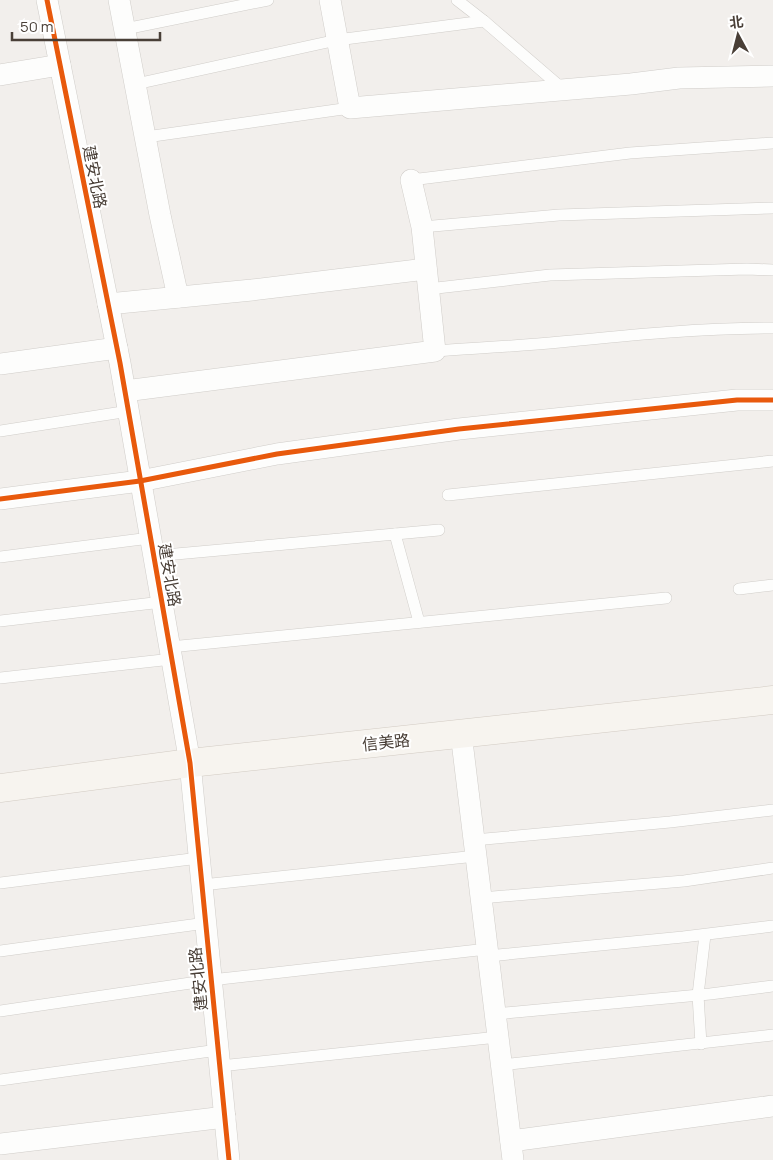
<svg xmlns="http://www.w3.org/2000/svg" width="773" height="1160" viewBox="0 0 773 1160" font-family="Manrope,'Noto Sans SC',sans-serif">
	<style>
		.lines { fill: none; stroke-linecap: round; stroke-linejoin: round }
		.lane-casing { stroke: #d0cdc9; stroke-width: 12 }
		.street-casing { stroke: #d0cdc9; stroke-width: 22 }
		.secondary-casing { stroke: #d2cbc3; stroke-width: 29 }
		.lane { stroke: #fdfdfc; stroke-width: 11 }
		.street { stroke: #fdfdfc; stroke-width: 21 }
		.secondary { stroke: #f7f4ef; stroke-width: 28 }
		.cycleway-casing { stroke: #fff; stroke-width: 8 }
		.cycleway { stroke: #e8590c; stroke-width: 5 }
		.labels { text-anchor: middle; stroke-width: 4; stroke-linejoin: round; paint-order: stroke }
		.street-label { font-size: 16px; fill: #493f37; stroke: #fff }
	</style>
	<rect width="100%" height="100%" fill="#f2efec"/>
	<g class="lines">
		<g class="lane-casing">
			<g id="lane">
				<path d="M457 0 484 21 564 90"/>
				<path d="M125 29 268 0"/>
				<path d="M136 84 337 40 484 21"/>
				<path d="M146 137 350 108"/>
				<path d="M411 180 630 153 773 143"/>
				<path d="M422 227 559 215 773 208"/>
				<path d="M428 289 550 275 747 269 773 270"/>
				<path d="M435 351C477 348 519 346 560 342 631 335 702 328 773 328"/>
				<path d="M0 431 129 411"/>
				<path d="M448 495 773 461"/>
				<path d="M395 534 419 622"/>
				<path d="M154 556 439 530"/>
				<path d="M0 557 150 538"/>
				<path d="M739 589 773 585"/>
				<path d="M0 621 162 602"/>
				<path d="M170 647 666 598"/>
				<path d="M0 678 172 659"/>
				<path d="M474 840 670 822 773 810"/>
				<path d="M0 883 199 858"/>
				<path d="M202 885 476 856"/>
				<path d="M481 898 684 881 773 868"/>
				<path d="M0 951 206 923"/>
				<path d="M488 956 683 937 773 926"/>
				<path d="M0 1011 211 980 487 949"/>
				<path d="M495 1014 710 994 773 986"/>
				<path d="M701 1044 698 995 705 935"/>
				<path d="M501 1065 773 1035"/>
				<path d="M220 1066 498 1037"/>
				<path d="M0 1080 218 1050"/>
			</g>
		</g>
		<g class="street-casing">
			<g id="street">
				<path d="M47 0 120 363 190 763 229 1160"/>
				<path d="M119 0 160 215 178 297"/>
				<path d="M330 0 350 108 631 84 679 78 773 76"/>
				<path d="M0 75 60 65"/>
				<path d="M108 304 252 290 426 269"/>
				<path d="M0 364 117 348"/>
				<path d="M125 391 435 351 422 227 411 180"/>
				<path d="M0 499 140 481 277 454 459 429 737 400H773"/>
				<path d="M461 733 513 1160"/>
				<path d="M511 1141 773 1106"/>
				<path d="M0 1144 225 1117"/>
			</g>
		</g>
		<g class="secondary-casing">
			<path id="secondary" d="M0 788 190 763 773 700"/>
		</g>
		<use href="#lane" class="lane"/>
		<use href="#street" class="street"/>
		<use href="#secondary" class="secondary"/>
		<g class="cycleway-casing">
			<g id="cycleway">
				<path d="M47 0 120 363 190 763 229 1160"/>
				<path d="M0 499 140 481 277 454 459 429 737 400H773"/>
			</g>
		</g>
		<use href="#cycleway" class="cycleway"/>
	</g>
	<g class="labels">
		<g class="street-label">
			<text transform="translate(95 177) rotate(79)" y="6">建安北路</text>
			<text transform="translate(170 575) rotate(80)" y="6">建安北路</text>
			<text transform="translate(386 742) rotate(-6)" y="6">信美路</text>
			<text transform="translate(198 979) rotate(-96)" y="6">建安北路</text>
		</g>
	</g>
	<g transform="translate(738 35) rotate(353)" stroke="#ffffff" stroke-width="4" paint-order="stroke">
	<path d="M0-4L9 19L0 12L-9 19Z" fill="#493f37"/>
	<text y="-8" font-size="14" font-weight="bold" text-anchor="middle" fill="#493f37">北</text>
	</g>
	<path d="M12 32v8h148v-8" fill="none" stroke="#493f37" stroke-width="2.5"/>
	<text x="20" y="32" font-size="15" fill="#493f37" stroke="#ffffff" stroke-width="4" paint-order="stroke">50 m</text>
</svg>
